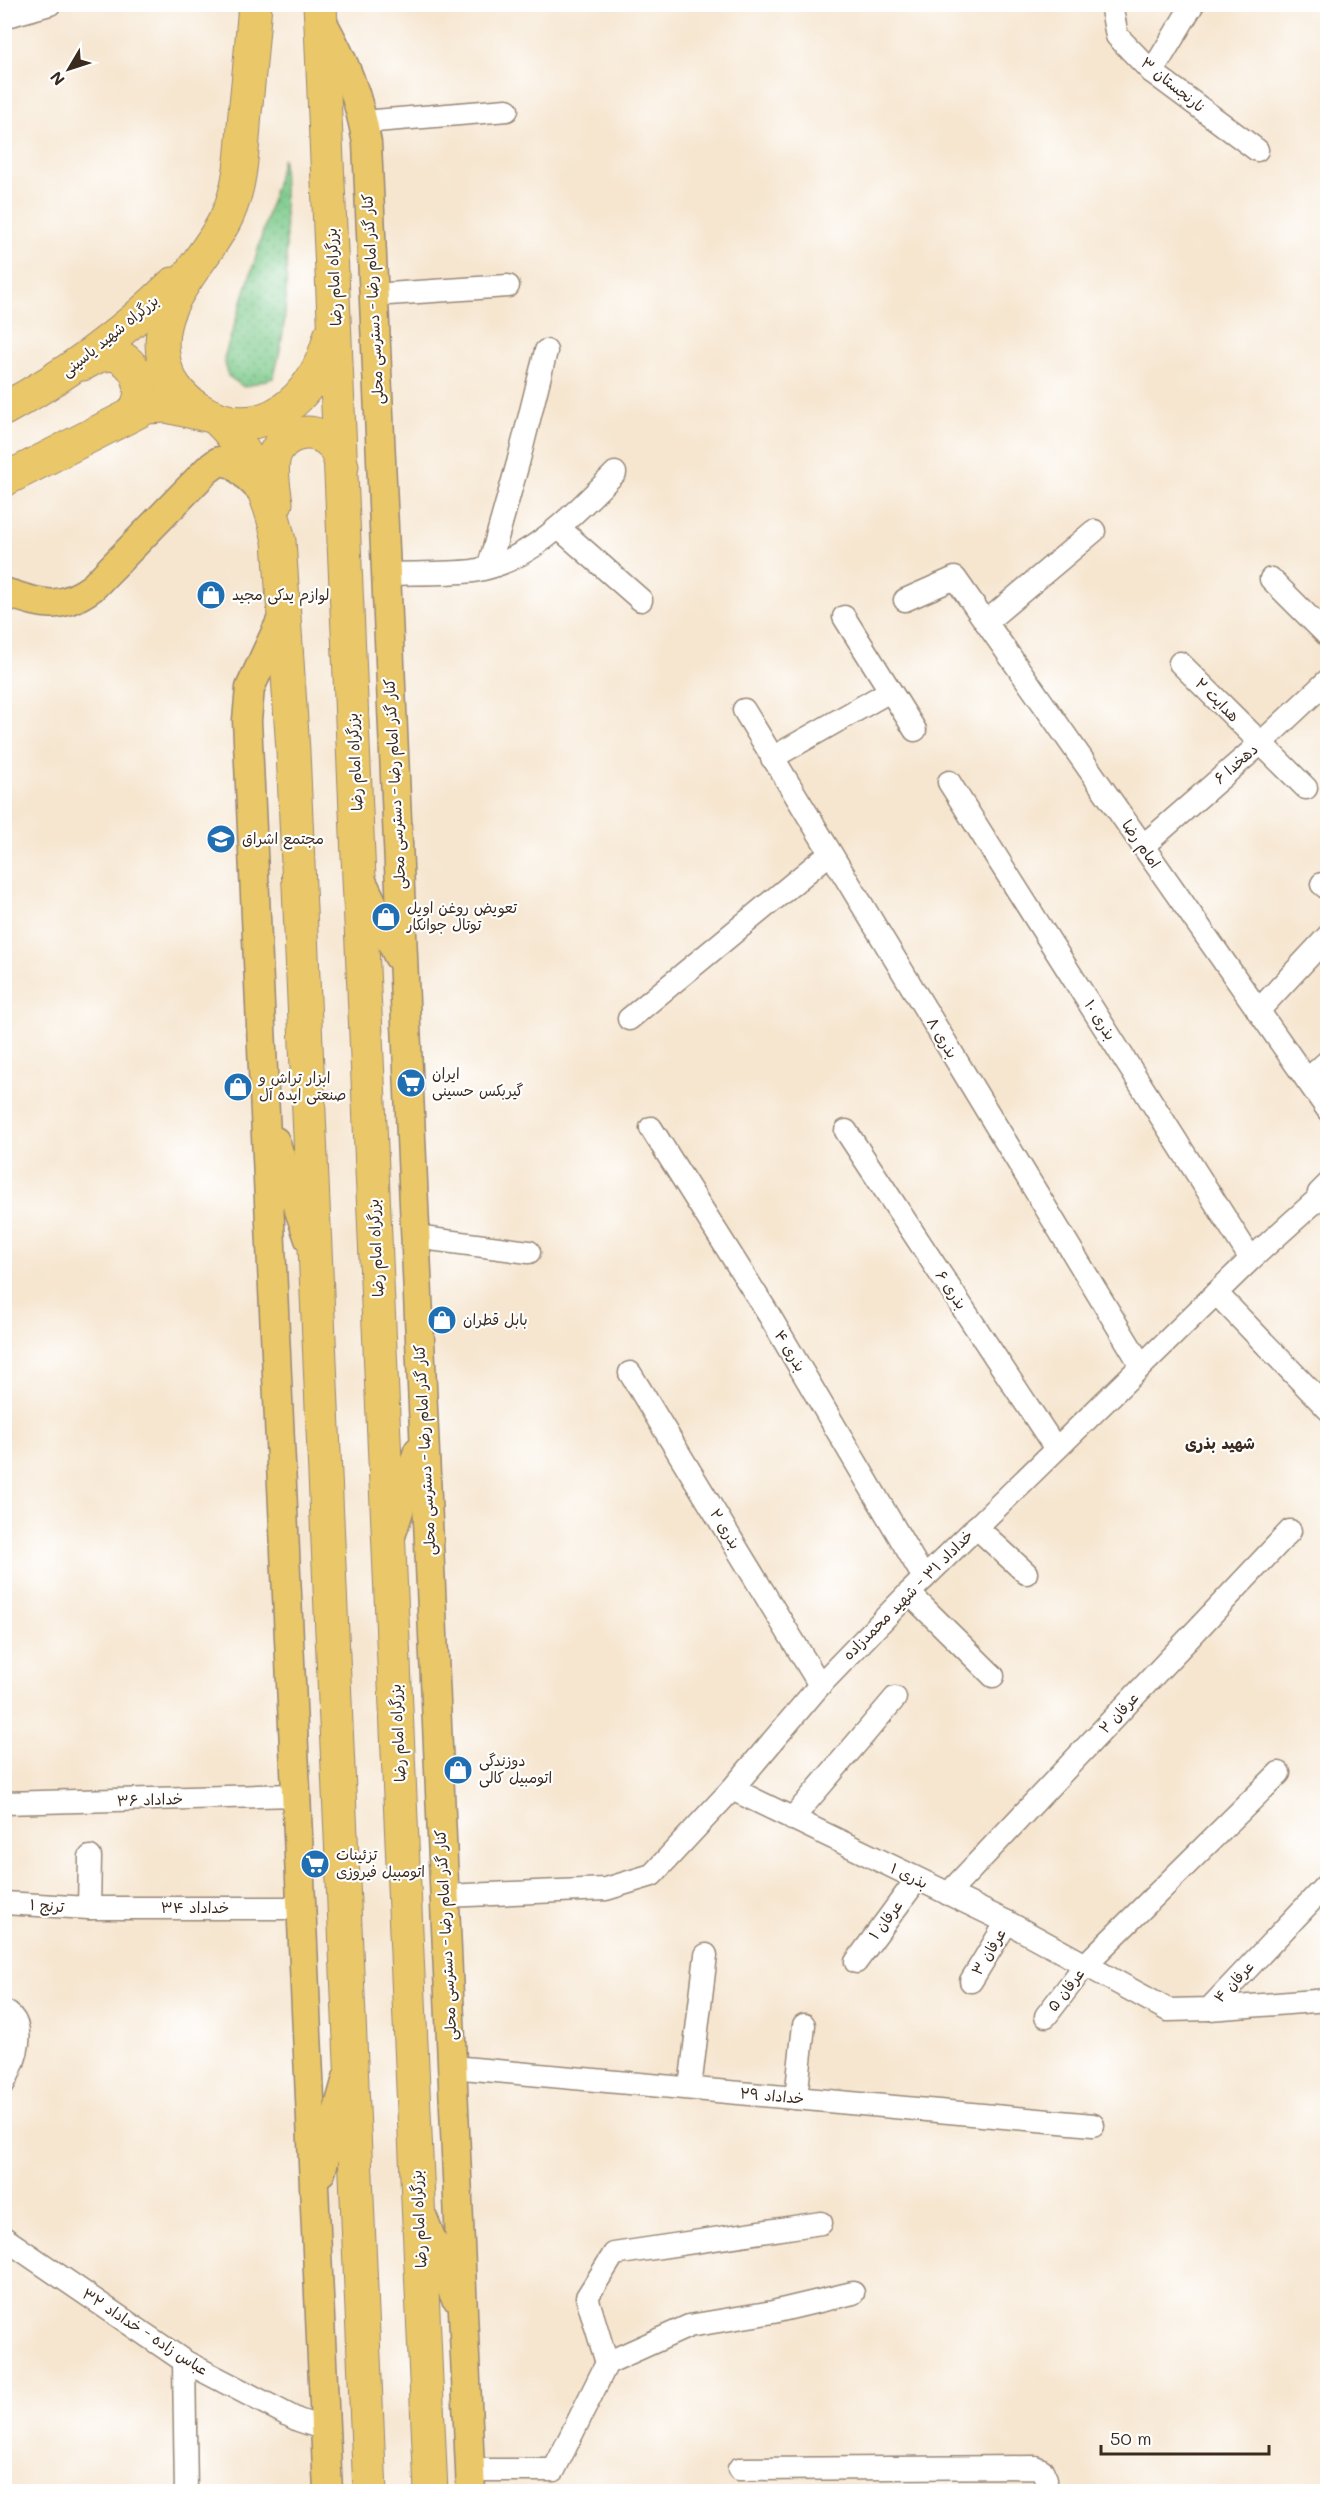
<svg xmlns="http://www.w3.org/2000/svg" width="1332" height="2496" viewBox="0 0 1332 2496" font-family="Mali,'Playpen Sans Arabic',sans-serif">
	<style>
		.grass { fill: url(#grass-dots); stroke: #5a7a54; stroke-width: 1.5 }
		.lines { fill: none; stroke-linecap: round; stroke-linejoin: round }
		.minor-casing { stroke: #988877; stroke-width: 25 }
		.major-casing { stroke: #988877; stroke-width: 31 }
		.highway-casing { stroke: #988877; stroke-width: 35 }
		.minor { stroke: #fff; stroke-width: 22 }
		.major { stroke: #eac769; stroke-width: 28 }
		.highway { stroke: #eac769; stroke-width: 33 }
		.labels { text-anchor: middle; stroke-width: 4.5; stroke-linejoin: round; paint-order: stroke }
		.street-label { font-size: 15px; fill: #3b2a1e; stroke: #fff }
		.poi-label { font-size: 15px; fill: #3b2a1e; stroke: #fff; text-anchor: start }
		.neighbourhood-label { font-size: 16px; font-weight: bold; fill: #3b2a1e; stroke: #fff }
	</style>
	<defs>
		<pattern id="grass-dots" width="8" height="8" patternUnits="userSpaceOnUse" patternTransform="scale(1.5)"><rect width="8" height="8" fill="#7ac989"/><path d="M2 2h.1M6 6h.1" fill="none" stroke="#65a36f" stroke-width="1.8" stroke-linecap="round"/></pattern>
	</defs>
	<rect width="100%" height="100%" fill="#fff"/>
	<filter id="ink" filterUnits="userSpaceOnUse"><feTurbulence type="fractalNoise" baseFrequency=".0167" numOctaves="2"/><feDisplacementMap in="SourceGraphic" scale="12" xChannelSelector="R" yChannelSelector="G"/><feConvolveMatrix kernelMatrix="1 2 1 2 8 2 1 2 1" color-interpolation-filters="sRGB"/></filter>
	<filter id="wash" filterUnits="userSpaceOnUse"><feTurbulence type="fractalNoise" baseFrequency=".008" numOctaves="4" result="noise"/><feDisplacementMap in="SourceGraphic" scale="24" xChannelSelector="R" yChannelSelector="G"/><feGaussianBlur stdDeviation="1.35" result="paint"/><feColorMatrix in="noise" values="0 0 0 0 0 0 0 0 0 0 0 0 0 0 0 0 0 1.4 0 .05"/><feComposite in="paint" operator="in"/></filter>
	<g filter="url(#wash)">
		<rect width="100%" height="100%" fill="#f6e6d0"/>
		<path class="grass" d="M283 158C284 230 295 308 273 378L244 387 228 376 224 358 256 257Z"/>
	</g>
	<g filter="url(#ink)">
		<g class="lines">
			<g class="minor-casing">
				<g id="minor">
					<path d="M1111 4 1117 36 1152 72 1257 150"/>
					<path d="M4 17 50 4"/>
					<path d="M1152 72 1193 4"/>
					<path d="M363 122 507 110"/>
					<path d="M373 295 508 286"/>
					<path d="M560 529 641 600"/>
					<path d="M489 566 518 463 546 351"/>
					<path d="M386 574C414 573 445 574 473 571 530 563 577 511 615 473"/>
					<path d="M1271 579 1328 636"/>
					<path d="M905 600 955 578 1328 1110"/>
					<path d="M844 617 915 730"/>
					<path d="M986 622 1094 531"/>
					<path d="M1180 663 1306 788"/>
					<path d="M744 710 1141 1365"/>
					<path d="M772 758 890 691"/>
					<path d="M949 782 1251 1259"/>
					<path d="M1143 846 1261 743 1328 680"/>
					<path d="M1322 884 1328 889"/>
					<path d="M1258 1011 1328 936"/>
					<path d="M629 1019 830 853"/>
					<path d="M1307 1080 1328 1061"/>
					<path d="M651 1128 769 1315 924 1578"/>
					<path d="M846 1131 1056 1449"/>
					<path d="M415 1237 529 1252"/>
					<path d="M1216 1293 1328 1409"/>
					<path d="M630 1373 820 1685"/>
					<path d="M976 1527 1026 1573"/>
					<path d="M909 1593 993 1676"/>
					<path d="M732 1789 1007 1922 1168 2010 1209 2009 1328 1883"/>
					<path d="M4 1803 296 1795"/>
					<path d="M792 1819 895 1698"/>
					<path d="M948 1894 1290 1531"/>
					<path d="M445 1896 606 1889 652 1875 732 1789 820 1685 909 1593 1251 1259 1320 1197 1319 1193 1328 1184"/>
					<path d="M4 1903 89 1908H301"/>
					<path d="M89 1908 90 1857"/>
					<path d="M856 1962 917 1879"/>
					<path d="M971 1981 1007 1922"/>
					<path d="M1209 2009 1328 2000"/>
					<path d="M4 2011C30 2024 15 2062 4 2083"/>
					<path d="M1046 2016 1086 1964 1279 1773"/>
					<path d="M452 2067 1093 2125"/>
					<path d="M690 2088 706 1955"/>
					<path d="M796 2098 804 2025"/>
					<path d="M4 2238 184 2361 298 2420 325 2429"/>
					<path d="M184 2361 186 2492"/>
					<path d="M607 2363 587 2297 614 2254 821 2223"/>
					<path d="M739 2469 1035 2467 1042 2470 1046 2479 1045 2492"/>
					<path d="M470 2470H554L607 2363 689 2326 773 2312 853 2293"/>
				</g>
			</g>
			<g class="major-casing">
				<g id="major">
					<path d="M322 21C346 65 358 93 367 143L471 2492"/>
					<path d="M4 592C42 604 59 612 93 587L207 470 219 461 234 464 260 489"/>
					<path d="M284 614 250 688 247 720 328 2492"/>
					<path d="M361 879 398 956"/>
					<path d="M275 1141 309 1239"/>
					<path d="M391 1536 418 1451"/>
					<path d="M321 2172 347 2078"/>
					<path d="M423 2218 455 2297"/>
				</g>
			</g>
			<g class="highway-casing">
				<g id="highway">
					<path d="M255 4C252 41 249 77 245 113 242 148 242 184 227 216 205 264 151 303 164 361 167 380 181 398 197 408 260 449 316 398 330 336"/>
					<path d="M320 4 431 2492"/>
					<path d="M83 364 98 356 114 354C138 363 149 391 133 413"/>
					<path d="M4 409C67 375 122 334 173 284"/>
					<path d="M215 417C249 448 270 497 279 541L293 751 370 2492"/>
					<path d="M4 480 147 407 166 406 206 415"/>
					<path d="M276 503C274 488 270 470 274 456 282 433 311 426 329 441 336 447 339 457 342 466"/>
				</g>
			</g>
			<use href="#minor" class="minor"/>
			<use href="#major" class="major"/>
			<use href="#highway" class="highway"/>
		</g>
	</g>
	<defs>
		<g id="shop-disc" transform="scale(1.5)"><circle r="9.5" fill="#1f6fb2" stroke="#fff"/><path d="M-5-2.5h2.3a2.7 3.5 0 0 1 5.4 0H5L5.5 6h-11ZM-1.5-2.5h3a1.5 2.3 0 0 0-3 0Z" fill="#fff"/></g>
		<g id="school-disc" transform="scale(1.5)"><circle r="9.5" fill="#1f6fb2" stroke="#fff"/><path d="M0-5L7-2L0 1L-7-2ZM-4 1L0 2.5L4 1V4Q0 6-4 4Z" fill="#fff"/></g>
		<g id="supermarket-disc" transform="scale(1.5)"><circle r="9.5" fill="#1f6fb2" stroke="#fff"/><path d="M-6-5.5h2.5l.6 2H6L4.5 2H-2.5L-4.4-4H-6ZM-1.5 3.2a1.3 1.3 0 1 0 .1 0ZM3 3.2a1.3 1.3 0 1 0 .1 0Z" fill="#fff"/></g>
	</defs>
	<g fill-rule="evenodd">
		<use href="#shop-disc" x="211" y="595"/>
		<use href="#school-disc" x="221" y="839"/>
		<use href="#shop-disc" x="386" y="917"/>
		<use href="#supermarket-disc" x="411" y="1083"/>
		<use href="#shop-disc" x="238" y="1087"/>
		<use href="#shop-disc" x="442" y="1320"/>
		<use href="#shop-disc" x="458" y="1770"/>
		<use href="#supermarket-disc" x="315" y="1864"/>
	</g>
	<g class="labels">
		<g class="street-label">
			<text transform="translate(1173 85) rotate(39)" y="5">نارنجستان ۳</text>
			<text transform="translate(334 277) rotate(-93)" y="5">بزرگراه امام رضا</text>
			<text transform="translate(373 299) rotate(-93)" y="5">کنار گذر امام رضا - دسترسی محلی</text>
			<text transform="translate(110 336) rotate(-39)" y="5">بزرگراه شهید یاسینی</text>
			<text transform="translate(1217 700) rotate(45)" y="5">هدایت ۲</text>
			<text transform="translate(355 762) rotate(-93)" y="5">بزرگراه امام رضا</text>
			<text transform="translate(1236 764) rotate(-41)" y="5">دهخدا ۶</text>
			<text transform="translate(395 784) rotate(-93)" y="5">کنار گذر امام رضا - دسترسی محلی</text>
			<text transform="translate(1141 844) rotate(55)" y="5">امام رضا</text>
			<text transform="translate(1100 1020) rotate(58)" y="5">بذری ۱۰</text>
			<text transform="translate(942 1038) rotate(59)" y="5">بذری ۸</text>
			<text transform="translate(376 1248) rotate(-93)" y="5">بزرگراه امام رضا</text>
			<text transform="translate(951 1290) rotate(57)" y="5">بذری ۶</text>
			<text transform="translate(790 1351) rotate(59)" y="5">بذری ۴</text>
			<text transform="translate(425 1450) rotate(-93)" y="5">کنار گذر امام رضا - دسترسی محلی</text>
			<text transform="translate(725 1529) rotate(59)" y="5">بذری ۲</text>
			<text transform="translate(908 1595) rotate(-45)" y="5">خداداد ۳۱ - شهید محمدزاده</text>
			<text transform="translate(1119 1713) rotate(-47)" y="5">عرفان ۲</text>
			<text transform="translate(398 1733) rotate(-93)" y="5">بزرگراه امام رضا</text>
			<text transform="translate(150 1800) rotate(-2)" y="5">خداداد ۳۶</text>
			<text transform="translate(909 1876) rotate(26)" y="5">بذری ۱</text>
			<text transform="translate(47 1906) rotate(4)" y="5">ترنج ۱</text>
			<text x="195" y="1913">خداداد ۳۴</text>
			<text transform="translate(886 1920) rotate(-53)" y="5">عرفان ۱</text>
			<text transform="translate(446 1935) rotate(-93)" y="5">کنار گذر امام رضا - دسترسی محلی</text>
			<text transform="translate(989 1952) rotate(-59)" y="5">عرفان ۳</text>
			<text transform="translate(1234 1982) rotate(-47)" y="5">عرفان ۴</text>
			<text transform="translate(1066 1990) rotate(-52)" y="5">عرفان ۵</text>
			<text transform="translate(772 2096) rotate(5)" y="5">خداداد ۲۹</text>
			<text transform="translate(419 2219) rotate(-93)" y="5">بزرگراه امام رضا</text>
			<text transform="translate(145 2332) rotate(33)" y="5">عباس زاده - خداداد ۳۲</text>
		</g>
		<g class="poi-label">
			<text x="232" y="600">لوازم یدکی مجید</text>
			<text x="242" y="844">مجتمع اشراق</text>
			<text x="407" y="913">تعویض روغن اویل<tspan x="407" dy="17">توتال جوانکار</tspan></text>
			<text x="432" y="1079">ایران<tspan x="432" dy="17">گیربکس حسینی</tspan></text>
			<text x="259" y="1083">ابزار تراش و<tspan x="259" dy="17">صنعتی ایده آل</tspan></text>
			<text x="463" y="1325">بابل قطران</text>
			<text x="479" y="1766">دوزندگی<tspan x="479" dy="17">اتومبیل کالی</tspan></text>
			<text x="336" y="1860">تزئینات<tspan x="336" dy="17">اتومبیل فیروزی</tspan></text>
		</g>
		<g class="neighbourhood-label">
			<text x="1220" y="1449">شهید بذری</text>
		</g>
	</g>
	<rect width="1332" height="2496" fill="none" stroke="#fff" stroke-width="24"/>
	<g transform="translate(69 69) rotate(231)" stroke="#ffffff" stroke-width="4.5" paint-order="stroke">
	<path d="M0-4.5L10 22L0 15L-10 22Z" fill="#3b2a1e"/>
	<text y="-9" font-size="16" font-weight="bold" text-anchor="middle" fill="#3b2a1e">N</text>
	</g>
	<path d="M1101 2445v9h168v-9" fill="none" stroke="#3b2a1e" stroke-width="3"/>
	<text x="1110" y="2445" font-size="18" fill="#3b2a1e" stroke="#ffffff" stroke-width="4.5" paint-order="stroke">50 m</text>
</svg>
